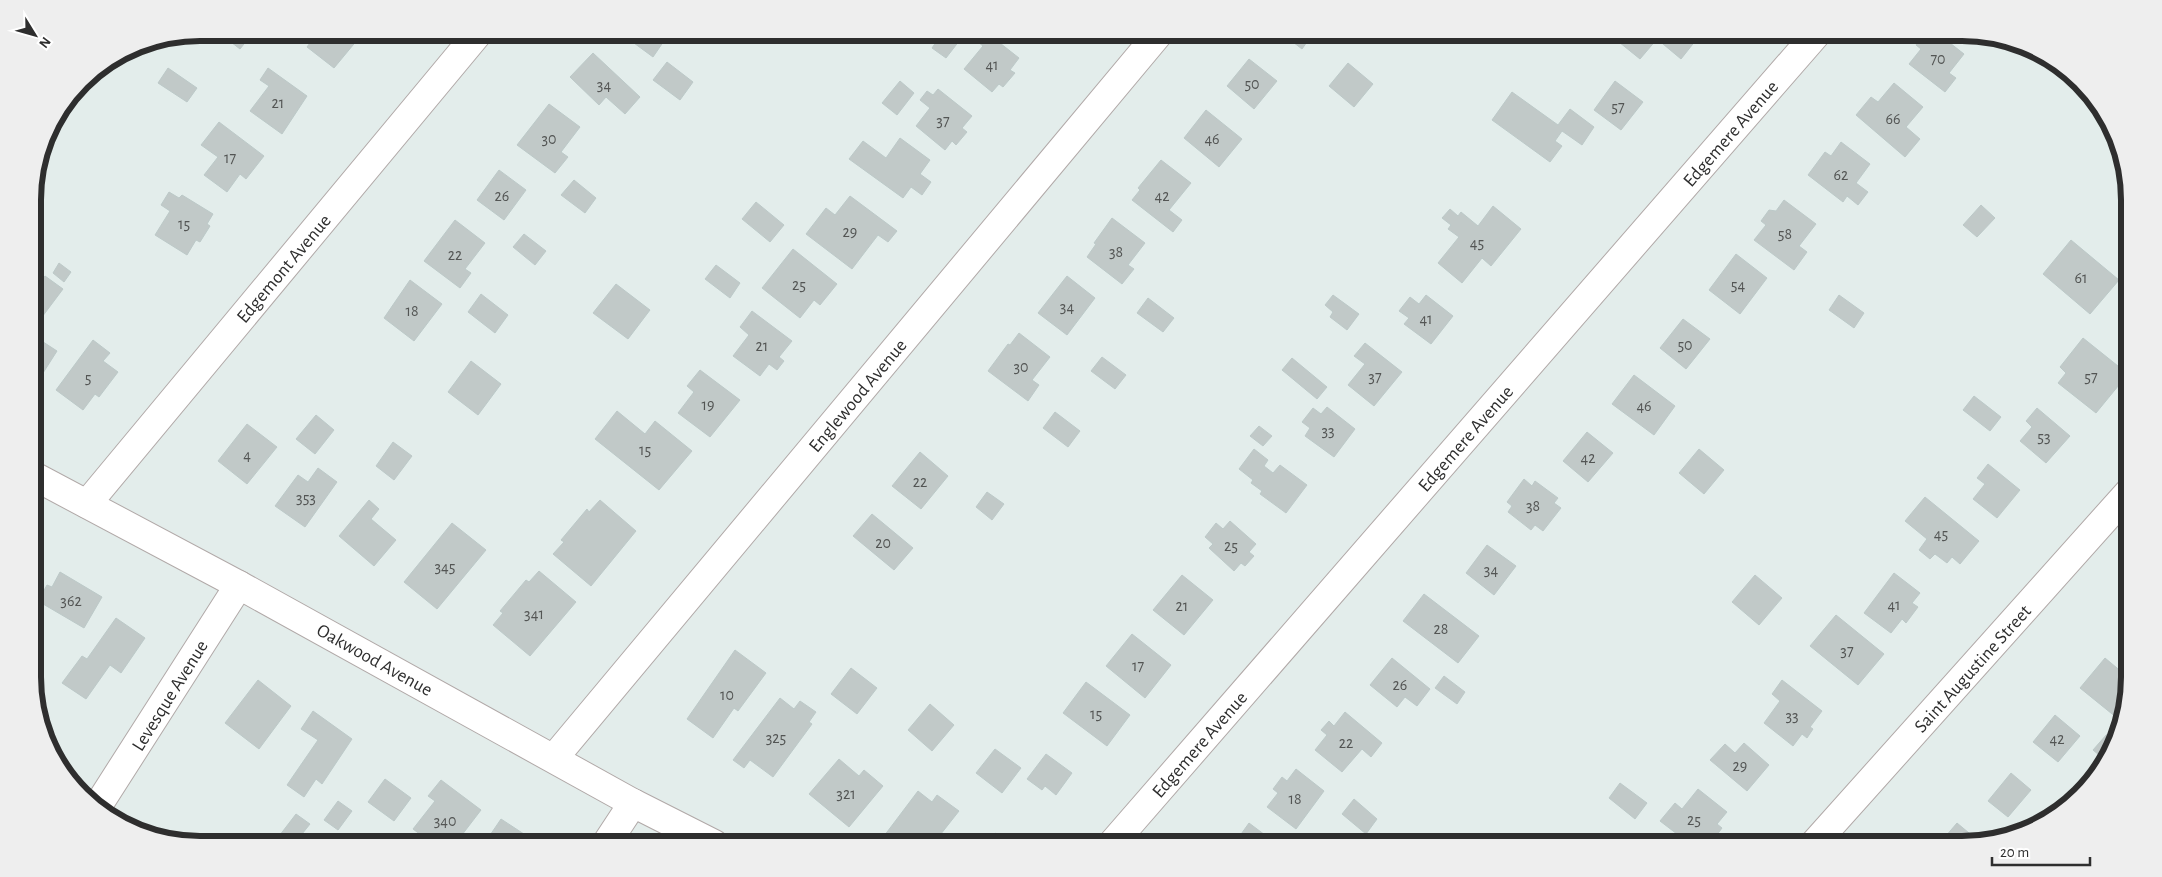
<svg xmlns="http://www.w3.org/2000/svg" width="2162" height="877" viewBox="0 0 2162 877" font-family="'Alegreya Sans',sans-serif">
	<style>
		.building { fill: #c1c9c8; stroke: #bcc9c8 }
		.lines { fill: none; stroke-linecap: round; stroke-linejoin: round }
		.minor-casing { stroke: #b1a9a8; stroke-width: 30 }
		.tertiary-casing { stroke: #b1a9a8; stroke-width: 30 }
		.minor { stroke: #fff; stroke-width: 28 }
		.tertiary { stroke: #fff; stroke-width: 28 }
		.labels { text-anchor: middle; stroke-width: 4.5; stroke-linejoin: round; paint-order: stroke }
		.number-label { font-size: 16px; fill: #535554 }
		.street-label { font-size: 19px; fill: #2e2e2e; stroke: #fff }
		.rim { fill: none; stroke: #2e2e2e; stroke-width: 6 }
	</style>
	<rect width="100%" height="100%" fill="#e3edeb"/>
	<g class="building">
		<path d="M218 32H247L251 35 240 49Z"/>
		<path d="M318 32H362L363 33 334 68 307 47Z"/>
		<path d="M619 32H660L666 38 653 57Z"/>
		<path d="M943 32H958L963 36 946 58 932 48Z"/>
		<path d="M1280 32H1314L1302 49Z"/>
		<path d="M1618 32H1698L1700 35 1681 59 1657 39 1640 59 1614 38Z"/>
		<path d="M1925 32H1936L1964 54 1949 73 1956 78 1945 92 1909 64 1921 49 1916 45Z"/>
		<path d="M984 35 989 39 991 36 1019 58 1010 70 1015 73 1003 87 999 84 992 92 964 69 983 46 978 42Z"/>
		<path d="M593 53 640 97 625 114 606 97 599 105 570 77Z"/>
		<path d="M1249 59 1277 81 1254 109 1227 86Z"/>
		<path d="M667 62 693 82 680 100 653 80Z"/>
		<path d="M1348 63 1373 84 1354 107 1329 86Z"/>
		<path d="M168 68 197 88 187 102 158 83Z"/>
		<path d="M268 68 307 96 282 134 250 111 269 86 260 80Z"/>
		<path d="M900 81 914 93 897 115 882 103Z"/>
		<path d="M1615 81 1643 102 1621 130 1594 110Z"/>
		<path d="M1894 83 1923 107 1906 127 1920 139 1905 157 1856 115 1871 97 1878 102Z"/>
		<path d="M938 89 972 116 962 128 967 132 956 145 952 141 945 150 916 126 930 108 920 100 927 91 933 95Z"/>
		<path d="M1512 92 1558 125 1570 109 1594 127 1582 145 1562 131 1555 141 1562 146 1550 162 1492 120Z"/>
		<path d="M549 104 580 127 561 152 568 157 555 173 517 145Z"/>
		<path d="M1206 110 1242 139 1219 167 1184 138Z"/>
		<path d="M219 122 264 156 246 179 240 174 227 192 204 175 218 157 201 145Z"/>
		<path d="M900 138 930 160 920 174 931 182 922 195 911 187 903 198 849 159 863 141 886 158Z"/>
		<path d="M1841 142 1870 164 1856 183 1868 192 1858 205 1847 196 1843 202 1808 175 1825 152 1831 156Z"/>
		<path d="M1161 160 1191 183 1169 210 1182 220 1173 232 1132 200 1140 190 1138 188Z"/>
		<path d="M499 170 526 190 504 220 477 200Z"/>
		<path d="M574 180 596 198 585 213 561 195Z"/>
		<path d="M169 192 179 198 182 195 213 214 207 224 210 226 200 242 196 240 187 255 155 235 170 211 161 205Z"/>
		<path d="M850 196 897 231 888 242 878 235 852 269 806 234 826 208 835 215Z"/>
		<path d="M1784 200 1816 224 1799 246 1807 252 1794 270 1754 240 1766 225 1761 221 1769 210 1776 211Z"/>
		<path d="M756 202 784 225 770 242 742 219Z"/>
		<path d="M1981 205 1995 218 1977 237 1963 225Z"/>
		<path d="M1493 206 1521 229 1491 266 1482 258 1462 283 1438 263 1459 237 1448 229 1451 225 1442 218 1450 209 1458 216 1461 212 1478 226Z"/>
		<path d="M1112 218 1145 243 1128 265 1134 269 1122 284 1087 257 1096 244 1094 243Z"/>
		<path d="M455 220 485 243 465 269 471 273 460 288 424 261Z"/>
		<path d="M524 234 546 251 535 265 513 247Z"/>
		<path d="M2071 240 2119 280 2090 314 2043 274Z"/>
		<path d="M793 249 837 284 820 305 814 300 800 318 762 288Z"/>
		<path d="M1736 254 1767 278 1740 314 1709 290Z"/>
		<path d="M59 263 71 272 64 282 53 273Z"/>
		<path d="M716 265 740 283 730 298 705 279Z"/>
		<path d="M45 276 63 289 42 317 34 311 33 291Z"/>
		<path d="M1067 276 1095 298 1067 335 1038 313Z"/>
		<path d="M410 280 442 304 414 341 384 318Z"/>
		<path d="M616 284 650 310 628 339 593 313Z"/>
		<path d="M481 294 508 315 495 333 468 312Z"/>
		<path d="M1333 295 1359 314 1347 330 1330 317 1333 312 1325 305Z"/>
		<path d="M1426 295 1453 316 1431 344 1404 324 1409 318 1399 311 1410 297 1419 304Z"/>
		<path d="M1839 295 1864 313 1854 328 1829 310Z"/>
		<path d="M1148 298 1174 318 1163 332 1137 313Z"/>
		<path d="M752 311 792 341 779 357 784 361 777 370 769 364 760 376 733 356 749 335 740 327Z"/>
		<path d="M1683 319 1710 339 1686 369 1660 348Z"/>
		<path d="M1019 333 1050 357 1032 380 1039 385 1028 401 988 371 1008 344 1010 345Z"/>
		<path d="M34 336 57 351 36 384 34 382Z"/>
		<path d="M2083 338 2128 374 2096 413 2058 383 2066 373 2060 367Z"/>
		<path d="M93 340 110 353 103 361 118 372 99 397 95 394 83 410 56 390Z"/>
		<path d="M1365 343 1402 372 1374 406 1348 385 1365 364 1354 356Z"/>
		<path d="M1102 357 1126 375 1115 389 1091 371Z"/>
		<path d="M1292 358 1327 387 1317 399 1282 370Z"/>
		<path d="M471 361 501 384 478 415 448 392Z"/>
		<path d="M700 370 740 400 710 437 678 413 694 392 687 386Z"/>
		<path d="M1634 375 1675 406 1654 435 1612 404Z"/>
		<path d="M1974 396 2001 417 1990 431 1963 410Z"/>
		<path d="M1327 407 1355 429 1334 457 1305 436 1310 428 1302 422 1313 408 1321 414Z"/>
		<path d="M2037 408 2070 436 2046 463 2020 441 2032 427 2026 421Z"/>
		<path d="M617 411 645 434 655 421 692 451 659 490 595 439Z"/>
		<path d="M1055 412 1080 431 1068 447 1043 428Z"/>
		<path d="M316 415 334 430 315 454 296 439Z"/>
		<path d="M247 424 277 447 247 484 218 461Z"/>
		<path d="M1259 426 1272 436 1263 446 1250 436Z"/>
		<path d="M1587 432 1613 453 1588 482 1563 461Z"/>
		<path d="M393 442 412 456 394 480 376 466Z"/>
		<path d="M1254 449 1268 460 1264 466 1273 473 1280 465 1307 485 1286 513 1260 494 1262 491 1251 483 1253 480 1239 469Z"/>
		<path d="M1699 449 1724 470 1704 494 1679 473Z"/>
		<path d="M920 452 948 476 921 509 892 486Z"/>
		<path d="M1988 464 2020 490 1997 518 1973 499 1985 484 1977 478Z"/>
		<path d="M318 468 337 482 305 527 275 506 298 475 308 482Z"/>
		<path d="M1524 479 1532 486 1535 481 1558 498 1554 503 1561 508 1543 531 1535 525 1531 530 1508 512 1512 506 1507 502Z"/>
		<path d="M987 492 1004 504 992 520 976 507Z"/>
		<path d="M1925 497 1979 541 1960 564 1952 557 1947 563 1935 554 1930 559 1919 550 1927 539 1905 521Z"/>
		<path d="M369 500 379 509 371 519 396 540 374 566 339 536Z"/>
		<path d="M600 500 636 531 591 586 553 554 564 542 561 540 587 509 589 512Z"/>
		<path d="M872 514 913 548 894 570 853 536Z"/>
		<path d="M1230 521 1256 544 1249 552 1254 556 1245 566 1241 563 1234 571 1209 548 1213 544 1205 537 1216 523 1223 529Z"/>
		<path d="M452 523 486 550 437 609 404 582Z"/>
		<path d="M1487 545 1516 566 1494 595 1466 573Z"/>
		<path d="M539 571 576 602 530 656 493 625 503 613 500 611 526 580 529 582Z"/>
		<path d="M60 572 102 597 84 628 38 601 47 585 52 587Z"/>
		<path d="M1894 573 1920 593 1912 603 1918 607 1906 623 1902 619 1891 633 1864 613Z"/>
		<path d="M1182 575 1213 600 1184 635 1153 610Z"/>
		<path d="M1755 575 1782 598 1759 625 1732 602Z"/>
		<path d="M1424 594 1479 636 1458 663 1403 621Z"/>
		<path d="M1836 615 1884 654 1858 685 1810 646Z"/>
		<path d="M116 618 145 638 121 673 110 665 86 699 62 683 82 656 87 659Z"/>
		<path d="M1132 634 1171 665 1145 698 1106 666Z"/>
		<path d="M735 650 766 673 738 711 734 708 713 738 687 719Z"/>
		<path d="M1392 658 1430 689 1417 706 1405 697 1397 707 1370 685Z"/>
		<path d="M2105 658 2129 678 2121 689 2127 694 2122 722 2080 688Z"/>
		<path d="M851 668 877 688 857 714 831 694Z"/>
		<path d="M1444 676 1465 692 1457 704 1435 688Z"/>
		<path d="M258 680 291 706 259 749 225 723Z"/>
		<path d="M1782 680 1822 711 1810 727 1813 729 1807 738 1802 734 1793 746 1764 723 1780 701 1772 694Z"/>
		<path d="M1086 682 1130 715 1107 746 1063 713Z"/>
		<path d="M780 698 794 709 800 701 816 712 809 722 812 724 773 777 750 760 744 768 733 760Z"/>
		<path d="M930 704 954 725 932 751 908 730Z"/>
		<path d="M313 711 352 739 322 784 316 779 304 797 287 785 318 740 301 729Z"/>
		<path d="M1345 712 1382 743 1371 757 1362 749 1342 772 1315 750 1327 735 1321 730 1329 721 1334 726Z"/>
		<path d="M2055 715 2080 736 2058 762 2033 742Z"/>
		<path d="M2107 734 2115 741 2105 760 2093 750Z"/>
		<path d="M1744 743 1769 765 1747 791 1710 760 1725 744 1735 753Z"/>
		<path d="M995 749 1021 768 1002 793 976 773Z"/>
		<path d="M1046 754 1072 773 1056 795 1045 786 1042 790 1027 779Z"/>
		<path d="M839 759 859 776 864 770 883 786 849 827 809 794Z"/>
		<path d="M1296 769 1324 791 1296 829 1267 807 1278 793 1273 789 1282 777 1287 781Z"/>
		<path d="M2011 773 2031 790 2008 817 1988 801Z"/>
		<path d="M385 779 411 798 394 821 368 802Z"/>
		<path d="M441 780 481 810 455 844H420L417 842 421 835 413 829 435 801 428 796Z"/>
		<path d="M1620 783 1647 803 1635 819 1609 798Z"/>
		<path d="M1698 789 1727 812 1717 824 1722 828 1713 840 1708 836 1701 844H1690L1660 821 1675 803 1682 809Z"/>
		<path d="M918 791 932 802 937 795 959 811 933 844H878Z"/>
		<path d="M1354 799 1377 819 1366 834 1342 814Z"/>
		<path d="M338 801 352 811 338 830 324 820Z"/>
		<path d="M296 814 310 824 294 844H273Z"/>
		<path d="M501 819 530 838 526 844H484Z"/>
		<path d="M1249 823 1277 844H1234Z"/>
		<path d="M1957 823 1981 843 1939 844Z"/>
		<path d="M995 833 1010 844 1016 837 1025 844H987Z"/>
		<path d="M179 834 192 843 175 840Z"/>
	</g>
	<g class="lines">
		<g class="minor-casing">
			<g id="minor">
				<path d="M87 504 479 32"/>
				<path d="M554 758 1160 32"/>
				<path d="M99 804 239 585"/>
				<path d="M606 844 633 803"/>
				<path d="M1112 844 1818 32"/>
				<path d="M1814 844 2129 492"/>
			</g>
		</g>
		<g class="tertiary-casing">
			<path id="tertiary" d="M34 476 239 585 633 803 714 844"/>
		</g>
		<use href="#minor" class="minor"/>
		<use href="#tertiary" class="tertiary"/>
	</g>
	<g class="labels">
		<g class="number-label">
			<text x="1938" y="64">70</text>
			<text x="992" y="70">41</text>
			<text x="1252" y="89">50</text>
			<text x="604" y="90">34</text>
			<text x="278" y="108">21</text>
			<text x="1618" y="112">57</text>
			<text x="1893" y="124">66</text>
			<text x="943" y="126">37</text>
			<text x="549" y="144">30</text>
			<text x="1212" y="144">46</text>
			<text x="230" y="163">17</text>
			<text x="1841" y="180">62</text>
			<text x="502" y="201">26</text>
			<text x="1162" y="201">42</text>
			<text x="184" y="229">15</text>
			<text x="850" y="237">29</text>
			<text x="1785" y="239">58</text>
			<text x="1477" y="248">45</text>
			<text x="1116" y="257">38</text>
			<text x="455" y="260">22</text>
			<text x="2081" y="283">61</text>
			<text x="799" y="290">25</text>
			<text x="1738" y="290">54</text>
			<text x="1067" y="312">34</text>
			<text x="412" y="316">18</text>
			<text x="1426" y="324">41</text>
			<text x="1685" y="350">50</text>
			<text x="762" y="351">21</text>
			<text x="1021" y="372">30</text>
			<text x="1375" y="382">37</text>
			<text x="2091" y="382">57</text>
			<text x="88" y="383">5</text>
			<text x="708" y="410">19</text>
			<text x="1644" y="411">46</text>
			<text x="1328" y="436">33</text>
			<text x="2044" y="442">53</text>
			<text x="645" y="455">15</text>
			<text x="247" y="460">4</text>
			<text x="1588" y="463">42</text>
			<text x="920" y="487">22</text>
			<text x="306" y="503">353</text>
			<text x="1533" y="511">38</text>
			<text x="1941" y="539">45</text>
			<text x="883" y="548">20</text>
			<text x="1231" y="551">25</text>
			<text x="445" y="572">345</text>
			<text x="1491" y="575">34</text>
			<text x="71" y="606">362</text>
			<text x="1894" y="610">41</text>
			<text x="1182" y="611">21</text>
			<text x="534" y="619">341</text>
			<text x="1441" y="634">28</text>
			<text x="1847" y="656">37</text>
			<text x="1138" y="671">17</text>
			<text x="1400" y="690">26</text>
			<text x="727" y="700">10</text>
			<text x="1096" y="719">15</text>
			<text x="1792" y="721">33</text>
			<text x="776" y="743">325</text>
			<text x="2057" y="744">42</text>
			<text x="1346" y="748">22</text>
			<text x="1740" y="771">29</text>
			<text x="846" y="799">321</text>
			<text x="1295" y="804">18</text>
			<text x="1694" y="825">25</text>
			<text x="445" y="826">340</text>
		</g>
		<g class="street-label">
			<text transform="translate(1730 133) rotate(-49)" y="7">Edgemere Avenue</text>
			<text transform="translate(283 268) rotate(-50)" y="7">Edgemont Avenue</text>
			<text transform="translate(857 395) rotate(-50)" y="7">Englewood Avenue</text>
			<text transform="translate(1465 438) rotate(-49)" y="7">Edgemere Avenue</text>
			<text transform="translate(375 659) rotate(29)" y="7">Oakwood Avenue</text>
			<text transform="translate(1972 668) rotate(-48)" y="7">Saint Augustine Street</text>
			<text transform="translate(169 695) rotate(-58)" y="7">Levesque Avenue</text>
			<text transform="translate(1199 744) rotate(-49)" y="7">Edgemere Avenue</text>
		</g>
	</g>
	<path d="M0 0H2162V877H0ZM200 41H1962A159 159 0 0 1 2121 200V677A159 159 0 0 1 1962 836H200A159 159 0 0 1 41 677V200A159 159 0 0 1 200 41Z" fill="#eee" fill-rule="evenodd"/>
	<path class="rim" d="M200 41H1962A159 159 0 0 1 2121 200V677A159 159 0 0 1 1962 836H200A159 159 0 0 1 41 677V200A159 159 0 0 1 200 41Z"/>
	<g transform="translate(35 35) rotate(127)" stroke="#ffffff" stroke-width="4" paint-order="stroke">
	<path d="M0-4L9 19L0 12L-9 19Z" fill="#2e2e2e"/>
	<text y="-8" font-size="14" font-weight="bold" text-anchor="middle" fill="#2e2e2e">N</text>
	</g>
	<path d="M1992 857v8h98v-8" fill="none" stroke="#2e2e2e" stroke-width="2.5"/>
	<text x="2000" y="857" font-size="15" fill="#2e2e2e" stroke="#ffffff" stroke-width="4" paint-order="stroke">20 m</text>
</svg>
